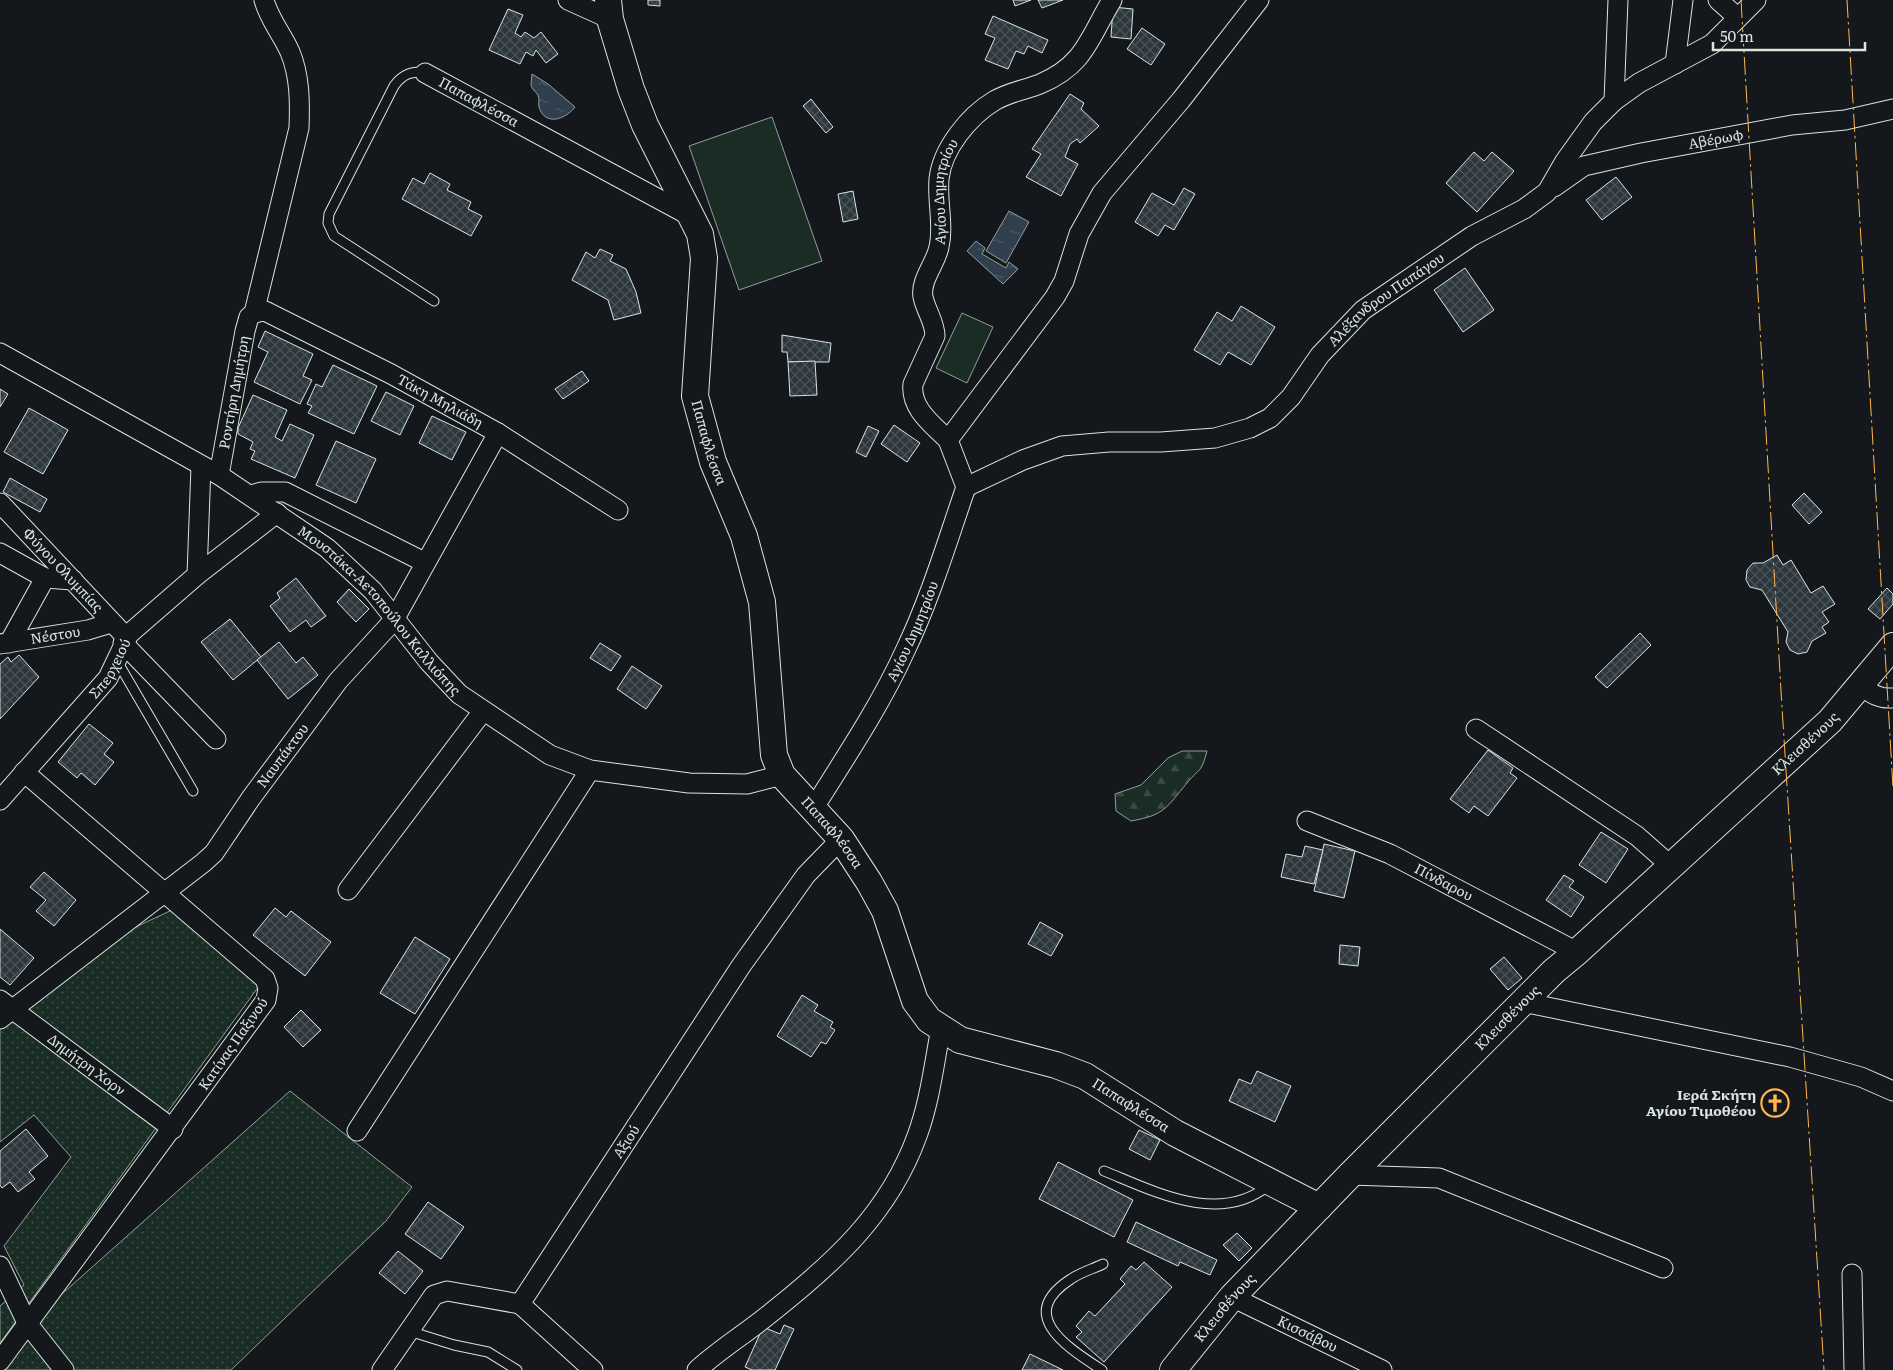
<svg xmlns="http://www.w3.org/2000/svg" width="1893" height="1370" viewBox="0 0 1893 1370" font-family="Literata,serif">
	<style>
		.green { fill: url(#green-dots); stroke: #939e99 }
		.forest { fill: url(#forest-firs); stroke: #939e99 }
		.pitch { fill: #1a2d24; stroke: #939e99 }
		.water { fill: url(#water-ripples); stroke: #939e99 }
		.building { fill: url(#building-cross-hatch); stroke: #d8e6dc }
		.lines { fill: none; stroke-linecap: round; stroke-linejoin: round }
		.lane-casing { stroke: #d8e6dc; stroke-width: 11 }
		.street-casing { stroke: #d8e6dc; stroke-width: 21 }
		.secondary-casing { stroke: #d8e6dc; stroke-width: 28 }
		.lane { stroke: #14181c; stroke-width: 9 }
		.street { stroke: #14181c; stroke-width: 19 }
		.secondary { stroke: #14181c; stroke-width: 26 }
		.power { stroke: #ffb74d; stroke-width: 1; stroke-dasharray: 18 4 2.5 4; stroke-linecap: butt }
		.labels { text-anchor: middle; stroke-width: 4; stroke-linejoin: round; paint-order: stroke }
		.street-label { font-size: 14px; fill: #d8e6dc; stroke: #14181c }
		.poi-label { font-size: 14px; font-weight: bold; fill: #d8e6dc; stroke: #14181c; text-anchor: end }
	</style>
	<defs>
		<pattern id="green-dots" width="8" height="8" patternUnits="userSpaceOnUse" patternTransform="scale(1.25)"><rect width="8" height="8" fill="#1a2d24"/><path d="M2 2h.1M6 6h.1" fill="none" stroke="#3b4b43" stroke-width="1.8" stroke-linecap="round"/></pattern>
		<pattern id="forest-firs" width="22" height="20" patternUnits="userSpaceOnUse" patternTransform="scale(1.25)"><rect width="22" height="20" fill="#1a2d24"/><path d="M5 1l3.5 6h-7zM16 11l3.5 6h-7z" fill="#3b4b43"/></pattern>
		<pattern id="water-ripples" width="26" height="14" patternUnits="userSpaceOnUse" patternTransform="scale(1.25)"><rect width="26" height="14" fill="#2f3f4d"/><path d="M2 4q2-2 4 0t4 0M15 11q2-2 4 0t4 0" fill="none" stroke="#4c5b66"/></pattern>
		<pattern id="building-cross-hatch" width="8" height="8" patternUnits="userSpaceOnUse" patternTransform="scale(1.25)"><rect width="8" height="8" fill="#2c363c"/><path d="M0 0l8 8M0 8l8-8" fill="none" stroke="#4a5358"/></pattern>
	</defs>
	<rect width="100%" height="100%" fill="#14181c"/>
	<g class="green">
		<path d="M172 910 259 986 0 1343V1306L24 1285 4 1246 71 1157 34 1115 0 1142V1009L123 933Z"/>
		<path d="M290 1091 412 1187 386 1221 231 1370H2L53 1302Z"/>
	</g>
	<path class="forest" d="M1182 751H1207C1201 774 1200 767 1187 783 1166 808 1165 815 1131 821L1116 811 1115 794 1141 785 1168 758Z"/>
	<g class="pitch">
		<path d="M772 117 822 261 739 290 689 146Z"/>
		<path d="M962 313 993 327 967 383 936 368Z"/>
	</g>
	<g class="water">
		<path d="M532 74 548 84 575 107C566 119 545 127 539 107 538 103 540 99 538 95 535 91 532 89 531 85Z"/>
		<path d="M1009 211 1029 222 1006 263 986 251Z"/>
		<path d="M976 241 985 248 982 254 1006 268 1009 262 1018 269 1003 284 967 251Z"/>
	</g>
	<g class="building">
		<path d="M648 0H660V6L648 5Z"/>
		<path d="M1013 0H1031L1015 6Z"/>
		<path d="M1038 0H1063L1042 8Z"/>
		<path d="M1113 7 1133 9 1131 39 1111 37Z"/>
		<path d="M508 9 523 15 515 33 521 37 525 32 534 38 541 32 558 54 546 63 536 50 533 56 526 52 520 64 489 50Z"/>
		<path d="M993 16 1048 40 1042 53 1028 46 1024 54 1016 51 1008 69 985 60 995 38 985 34Z"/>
		<path d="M1142 28 1165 44 1151 65 1127 49Z"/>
		<path d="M1070 94 1084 103 1081 109 1099 126 1080 143 1077 139 1070 144 1065 157 1078 164 1061 196 1026 177 1041 154 1032 149Z"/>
		<path d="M811 99 833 127 826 133 803 106Z"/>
		<path d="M1474 152 1484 161 1492 152 1514 171 1477 212 1446 183Z"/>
		<path d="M430 173 450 184 447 190 471 202 468 209 482 216 471 236 402 199 413 178 424 184Z"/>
		<path d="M1616 177 1632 197 1602 220 1586 200Z"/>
		<path d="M1184 188 1195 194 1174 230 1165 225 1158 236 1135 222 1152 193 1174 205Z"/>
		<path d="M853 191 858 219 843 222 838 194Z"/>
		<path d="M600 249 613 255 610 261 626 269 636 292 641 313 614 320 608 300 572 280 586 252 595 258Z"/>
		<path d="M1465 268 1494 310 1463 332 1434 290Z"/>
		<path d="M1241 306 1275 327 1251 365 1228 352 1220 365 1194 350 1217 312 1232 321Z"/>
		<path d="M265 331 313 354 303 376 312 380 300 404 254 382 268 352 258 347Z"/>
		<path d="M782 335 831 343 829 362H788L787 352H782Z"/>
		<path d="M815 361 817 395 790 396 788 362Z"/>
		<path d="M333 365 377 386 354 434 308 413 312 406 307 404 316 384 322 387Z"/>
		<path d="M582 371 589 381 563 399 555 389Z"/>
		<path d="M0 389 8 394 0 407Z"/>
		<path d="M386 392 414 406 400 435 371 421Z"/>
		<path d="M253 395 287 410 275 437 282 441 290 424 314 435 295 478 251 459 255 451 250 449 253 442 238 434V428Z"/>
		<path d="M29 408 68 430 43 474 4 452Z"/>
		<path d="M432 416 466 432 452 460 419 443Z"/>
		<path d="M894 425 920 443 907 462 881 444Z"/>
		<path d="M868 426 879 431 866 457 856 452Z"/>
		<path d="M336 441 376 459 356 503 316 485Z"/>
		<path d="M10 478 47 499 40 512 3 492Z"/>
		<path d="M1804 493 1822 512 1809 524 1792 505Z"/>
		<path d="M1777 555 1783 565 1791 560 1811 593 1823 586 1835 604 1822 612 1829 622 1822 627 1826 633 1812 641 1807 652 1798 654 1790 650 1786 642 1788 632 1762 590 1750 587 1746 580 1747 570 1753 563H1763Z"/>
		<path d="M296 578 326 616 311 627 306 620 290 632 270 606 280 598 277 593Z"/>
		<path d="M1887 588 1893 594V604L1880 619 1868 609Z"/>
		<path d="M349 589 369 609 356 622 337 602Z"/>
		<path d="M230 619 261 657 233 680 201 642Z"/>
		<path d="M1640 633 1651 645 1607 688 1595 677Z"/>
		<path d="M279 642 296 663 303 657 318 675 288 699 257 660Z"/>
		<path d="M600 643 621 656 611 671 590 658Z"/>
		<path d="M19 655 39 677 0 719V664L8 657 11 662Z"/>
		<path d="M632 666 662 686 646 709 617 689Z"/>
		<path d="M89 724 113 743 104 754 114 762 95 785 81 773 77 778 58 762Z"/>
		<path d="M1488 750 1513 768 1510 773 1517 778 1488 816 1474 806 1469 813 1450 799Z"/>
		<path d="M1601 832 1628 849 1606 883 1579 865Z"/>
		<path d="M1324 844 1355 851 1344 898 1314 891Z"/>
		<path d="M1305 846 1323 850 1314 884 1281 877 1286 854 1302 857Z"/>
		<path d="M44 872 76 900 54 926 36 911 46 900 30 887Z"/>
		<path d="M1564 875 1574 881 1569 887 1584 897 1571 917 1546 900Z"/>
		<path d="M275 908 286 917 291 911 331 942 305 976 253 935Z"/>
		<path d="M1040 922 1063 935 1051 956 1028 944Z"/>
		<path d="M0 929 34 958 10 985 0 977Z"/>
		<path d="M415 937 450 959 415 1014 380 993Z"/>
		<path d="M1340 945 1360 947 1358 966 1339 964Z"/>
		<path d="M1504 957 1522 978 1508 990 1490 969Z"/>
		<path d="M802 995 818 1005 814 1011 833 1022 830 1027 835 1030 826 1044 821 1042 811 1057 777 1036Z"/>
		<path d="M301 1010 321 1030 303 1047 284 1027Z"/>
		<path d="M1257 1071 1291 1086 1275 1122 1229 1101 1239 1079 1251 1084Z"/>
		<path d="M26 1129 48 1156 29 1172 35 1179 18 1192 10 1182 2 1188 0 1185V1151Z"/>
		<path d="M1139 1130 1160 1140 1150 1160 1129 1149Z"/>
		<path d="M1058 1162 1133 1200 1114 1237 1039 1199Z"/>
		<path d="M428 1202 464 1227 441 1259 405 1234Z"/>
		<path d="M1136 1222 1217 1260 1210 1275 1180 1262 1178 1266 1127 1242Z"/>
		<path d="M1237 1233 1252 1248 1239 1261 1223 1245Z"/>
		<path d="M398 1251 423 1271 405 1294 379 1273Z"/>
		<path d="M1144 1262 1172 1287 1104 1362 1076 1337 1082 1332 1076 1326 1089 1311 1095 1316 1125 1284 1120 1279 1131 1266 1136 1270Z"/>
		<path d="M784 1325 794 1329 775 1370H752L745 1367 763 1327 780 1334Z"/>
		<path d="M1030 1354 1063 1370H1022Z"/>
	</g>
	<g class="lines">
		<g class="lane-casing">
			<g id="lane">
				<path d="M425 73C411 70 402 75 394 86L329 214 328 223 334 236 434 301"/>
				<path d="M117 661 193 791"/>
				<path d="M1104 1171C1154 1191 1219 1226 1269 1185"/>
				<path d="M409 1331 454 1345 488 1352 517 1370"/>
				<path d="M1102 1370C1067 1347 1015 1315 1071 1279 1081 1272 1093 1269 1103 1264"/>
			</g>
		</g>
		<g class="street-casing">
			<g id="street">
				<path d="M568 0 610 19"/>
				<path d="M1718 0 1737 17"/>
				<path d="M1675 64 1683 0"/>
				<path id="s1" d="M425 73 692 217"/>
				<path d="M1614 101 1618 0"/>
				<path id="s2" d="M1554 187 1584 166 1641 153 1792 125 1845 120 1893 109"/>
				<path id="s3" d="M254 313 265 311 391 374 498 433 618 510"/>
				<path d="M254 313 299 128C300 102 300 76 290 52 282 34 269 19 264 0"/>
				<path id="s4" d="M0 353 219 475 327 548 373 591 429 662 459 694 550 755 590 770 689 783 747 784 782 775"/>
				<path id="s5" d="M948 440C932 424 910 408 913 384L935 336C935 322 926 311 923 297 920 280 936 263 939 247 944 225 937 202 939 179 942 149 969 116 994 101 1009 92 1025 90 1040 84 1085 65 1089 38 1112 0"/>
				<path id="s6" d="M219 475 245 331 249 317 254 313"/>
				<path id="s7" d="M966 487 1023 460 1062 446 1109 442H1161L1215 438 1250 428 1270 418 1291 397 1320 355 1363 310 1472 236 1524 209 1547 192 1565 161 1593 122 1614 101 1639 83 1712 44 1756 0"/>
				<path d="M251 495 262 492H285L424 562"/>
				<path id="s8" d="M0 503 126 637"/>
				<path d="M0 553 45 578 73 580"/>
				<path d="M197 575 201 466"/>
				<path d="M9 643 45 578"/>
				<path d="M123 643 216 739"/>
				<path id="s9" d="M0 644 88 630 111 623"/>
				<path d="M1861 686C1872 694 1879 699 1893 698"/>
				<path d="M1476 729 1637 836 1671 866"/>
				<path id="s10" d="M0 800 108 678 129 634 197 575 277 513"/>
				<path id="s11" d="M813 809C845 758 880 706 905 651 930 599 947 542 966 487L948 440 1055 297 1064 281 1079 234 1102 193 1181 100 1259 0"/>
				<path id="s12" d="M1307 821 1390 854 1577 952"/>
				<path d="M348 890 483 711"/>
				<path id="s13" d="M0 1000 173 1129"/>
				<path d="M1523 1002 1790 1057 1861 1077 1893 1091"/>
				<path id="s14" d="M0 1019 203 863 214 853 251 798 338 681 394 620 498 433"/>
				<path d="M357 1131 590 770"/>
				<path d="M1350 1175 1439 1178 1663 1268"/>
				<path d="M0 1266 27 1323 64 1370"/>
				<path d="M1852 1274 1854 1370"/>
				<path id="s15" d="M1232 1297 1382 1370"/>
				<path id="s16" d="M520 1304 741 966 806 875 841 839"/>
				<path d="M520 1304 593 1370"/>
				<path d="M0 1361 266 1000 268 988 265 979 24 772"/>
				<path d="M382 1370 434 1295 447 1291 520 1304"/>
				<path d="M697 1370C720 1349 748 1332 772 1312 835 1262 889 1213 917 1136 930 1101 934 1064 941 1028"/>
			</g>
		</g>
		<g class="secondary-casing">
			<g id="secondary">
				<path id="s17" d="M608 0 610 19 631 89 645 125 700 234 704 258 695 396 713 462 744 536 762 602 774 755 782 775 841 839 869 882 885 911 915 1001 929 1020 960 1040 1056 1065 1085 1076 1175 1133 1319 1207"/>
				<path id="s18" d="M1173 1370 1232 1297 1350 1175 1554 971 1577 952 1830 721 1893 646"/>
			</g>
		</g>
		<use href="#lane" class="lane"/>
		<use href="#street" class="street"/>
		<use href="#secondary" class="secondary"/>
		<g class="power">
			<path d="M1741 0 1781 691 1824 1370"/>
			<path d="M1847 0 1893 788"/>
		</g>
	</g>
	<defs>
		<g id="church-ring" transform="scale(1.4375)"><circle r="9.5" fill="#14181c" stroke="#ffb74d" stroke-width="1.5"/><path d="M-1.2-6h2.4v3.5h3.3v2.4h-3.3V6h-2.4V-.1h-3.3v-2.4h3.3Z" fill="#ffb74d"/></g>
	</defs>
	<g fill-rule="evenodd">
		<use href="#church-ring" x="1775" y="1103"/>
	</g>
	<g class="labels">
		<g class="street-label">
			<text dy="5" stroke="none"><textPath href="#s1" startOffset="61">Παπαφλέσσα</textPath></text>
			<text dy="5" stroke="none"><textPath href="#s2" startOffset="171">Αβέρωφ</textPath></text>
			<text dy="5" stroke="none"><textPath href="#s5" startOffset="272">Αγίου Δημητρίου</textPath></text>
			<text dy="5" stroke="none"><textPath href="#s7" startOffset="484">Αλέξανδρου Παπάγου</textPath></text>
			<text dy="5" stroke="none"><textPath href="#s6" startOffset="84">Ροντήρη Δημήτρη</textPath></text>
			<text dy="5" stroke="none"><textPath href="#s3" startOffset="208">Τάκη Μηλιάδη</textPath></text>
			<text dy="5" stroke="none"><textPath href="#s17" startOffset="464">Παπαφλέσσα</textPath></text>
			<text dy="5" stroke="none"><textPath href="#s8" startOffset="92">Φύγου Ολυμπίας</textPath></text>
			<text dy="5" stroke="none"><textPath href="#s4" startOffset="462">Μουστάκα-Αετοπούλου Καλλιόπης</textPath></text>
			<text dy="5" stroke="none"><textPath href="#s11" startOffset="204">Αγίου Δημητρίου</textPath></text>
			<text dy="5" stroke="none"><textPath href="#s9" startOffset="56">Νέστου</textPath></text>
			<text dy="5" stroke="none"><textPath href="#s10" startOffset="172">Σπερχειού</textPath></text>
			<text dy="5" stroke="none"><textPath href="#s18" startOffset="891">Κλεισθένους</textPath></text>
			<text dy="5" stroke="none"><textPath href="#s14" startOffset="390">Ναυπάκτου</textPath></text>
			<text dy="5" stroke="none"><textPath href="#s17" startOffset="884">Παπαφλέσσα</textPath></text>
			<text dy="5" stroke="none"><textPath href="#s12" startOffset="150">Πίνδαρου</textPath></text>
			<text dy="5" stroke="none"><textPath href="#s18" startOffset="486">Κλεισθένους</textPath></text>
			<text transform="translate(233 1044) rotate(-55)" y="5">Κατίνας Παξινού</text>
			<text dy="5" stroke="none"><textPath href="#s13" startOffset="108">Δημήτρη Χορν</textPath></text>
			<text dy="5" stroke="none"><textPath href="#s17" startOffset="1319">Παπαφλέσσα</textPath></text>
			<text dy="5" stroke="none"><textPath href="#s16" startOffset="194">Αξιού</textPath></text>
			<text dy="5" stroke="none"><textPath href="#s18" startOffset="81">Κλεισθένους</textPath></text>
			<text dy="5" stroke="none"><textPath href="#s15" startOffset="84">Κισσάβου</textPath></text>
		</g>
		<g class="poi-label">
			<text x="1756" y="1100">Ιερά Σκήτη<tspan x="1756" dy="16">Αγίου Τιμοθέου</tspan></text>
		</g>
	</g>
	<path d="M1713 42v8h152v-8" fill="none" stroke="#d8e6dc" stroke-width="2.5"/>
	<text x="1720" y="42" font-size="15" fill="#d8e6dc" stroke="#14181c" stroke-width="4" paint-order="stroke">50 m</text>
</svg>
